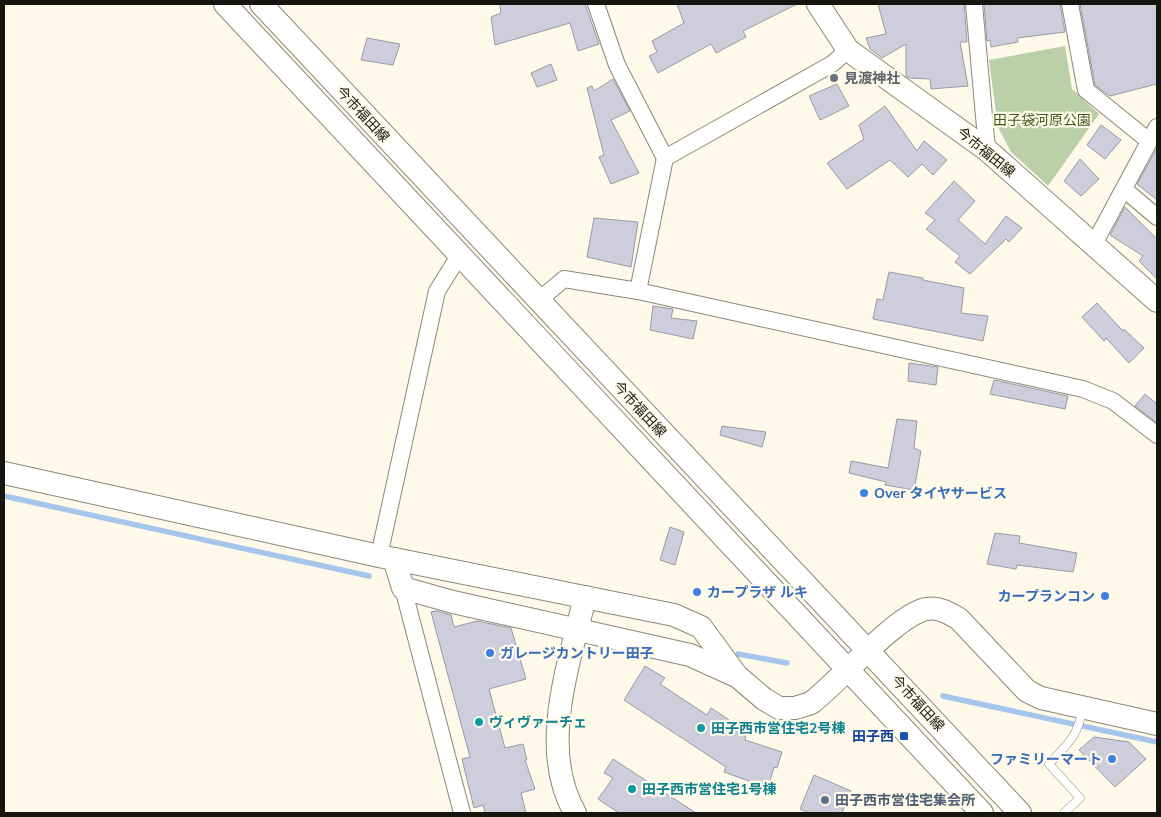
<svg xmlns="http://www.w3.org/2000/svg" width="1161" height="817" viewBox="0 0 1161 817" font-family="Mulish,'Noto Sans JP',sans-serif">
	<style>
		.green { fill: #bbcfa9 }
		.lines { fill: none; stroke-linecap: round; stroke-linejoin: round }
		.stream { stroke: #a6c5ec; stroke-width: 5.5 }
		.building { fill: #cdcddc; stroke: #9999a8 }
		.lane-casing { stroke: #8c8779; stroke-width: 9 }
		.street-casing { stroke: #8c8779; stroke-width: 18 }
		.secondary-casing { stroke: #8c8779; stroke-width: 24 }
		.lane { stroke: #fff; stroke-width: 8 }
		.street { stroke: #fff; stroke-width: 16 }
		.secondary { stroke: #fff; stroke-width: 22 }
		.worship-dot { fill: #6b7280; stroke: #fef9e9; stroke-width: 2 }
		.shop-dot { fill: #3f7fe0; stroke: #fef9e9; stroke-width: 2 }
		.culture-dot { fill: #0f9aa8; stroke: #fef9e9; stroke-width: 2 }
		.transit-dot { fill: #1a4fb4; stroke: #fef9e9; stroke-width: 2 }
		.service-dot { fill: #5c6f8a; stroke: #fef9e9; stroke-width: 2 }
		.labels { text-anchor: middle; stroke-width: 4.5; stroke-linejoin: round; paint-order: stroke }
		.worship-label { font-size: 14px; font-weight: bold; fill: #5b616d; stroke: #fef9e9; text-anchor: start }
		.street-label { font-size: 14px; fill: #171510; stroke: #fef9e9 }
		.park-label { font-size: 14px; fill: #3e591b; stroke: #fef9e9 }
		.shop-label { font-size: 14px; font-weight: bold; fill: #366cbe; stroke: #fef9e9; text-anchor: start }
		.culture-label { font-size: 14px; font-weight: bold; fill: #0d838f; stroke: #fef9e9; text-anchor: start }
		.transit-label { font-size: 14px; font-weight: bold; fill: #164399; stroke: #fef9e9; text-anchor: end }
		.service-label { font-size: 14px; font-weight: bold; fill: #4e5e75; stroke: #fef9e9; text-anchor: start }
	</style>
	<rect width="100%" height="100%" fill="#fef9e9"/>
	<path class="green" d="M1065 46 1072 89 1099 114 1048 186 1011 152 998 127 989 60Z"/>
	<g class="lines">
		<g class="stream">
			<path d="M4 496 369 576"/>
			<path d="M738 654 787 663"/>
			<path d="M943 696 1157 742"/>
		</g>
	</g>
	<g class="building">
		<path d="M500 4H585L599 44 578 51 570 23 495 45 491 17 501 13Z"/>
		<path d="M677 4H797L743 31 746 37 716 53 711 44 658 73 649 56 657 52 652 41 684 23Z"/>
		<path d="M878 4H964L967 42H960L968 86 931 89 930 79 910 78 906 76V44L882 58 870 49 866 38 886 34Z"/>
		<path d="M984 4H1060L1065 32 1017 38 1018 42 991 47 990 40 987 41Z"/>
		<path d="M1080 4H1157V84L1110 96 1095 85Z"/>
		<path d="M367 38 400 44 393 65 361 60Z"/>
		<path d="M551 64 557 80 537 87 531 73Z"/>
		<path d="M613 79 630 111 611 120 639 173 611 184 599 157 604 155 587 88 592 86 594 91Z"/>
		<path d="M837 84 849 106 820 120 809 96Z"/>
		<path d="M885 106 917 151 924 141 947 160 933 175 922 164 908 177 890 160 847 189 827 163 864 139 859 125Z"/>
		<path d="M1101 125 1121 140 1105 159 1087 145Z"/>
		<path d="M1157 148V200L1137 184Z"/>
		<path d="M1080 159 1099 179 1081 196 1064 181Z"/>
		<path d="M954 181 975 201 958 220 985 244 1006 216 1022 228 1009 242 1006 239 970 274 955 262 960 256 926 229 935 220 925 213Z"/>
		<path d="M1125 207 1157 239V279L1139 261 1143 256 1110 235Z"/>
		<path d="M594 218 638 222 631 267 587 257Z"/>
		<path d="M889 272 923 278V280L964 288 961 313 988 316 983 341 873 319 877 299 883 300Z"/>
		<path d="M1097 303 1123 331 1124 329 1144 348 1129 363 1106 338 1104 341 1082 317Z"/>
		<path d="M653 306 673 309 671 318 697 321 693 339 650 330Z"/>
		<path d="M909 363 938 367 936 385 908 381Z"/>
		<path d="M994 380 1068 396 1065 409 990 394Z"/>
		<path d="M1145 394 1157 404V423L1135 406Z"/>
		<path d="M897 419 917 421 914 448 921 451 914 490 885 485 886 482 849 473 851 461 888 468Z"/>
		<path d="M722 426 766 432 762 447 720 435Z"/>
		<path d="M670 527 684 532 675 565 660 560Z"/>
		<path d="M995 533 1020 536 1019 543 1077 553 1073 572 1017 565 1016 569 987 564Z"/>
		<path d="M437 611 451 615 454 627 477 621 511 628 526 679 489 689 505 748 523 744 527 760H525L535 789 521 793 526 813H485L483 805 474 808 462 759 470 757 431 612Z"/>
		<path d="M645 666 665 678 660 684 707 715 711 708 737 725 734 731 746 734 745 740 782 752 777 768 774 767 768 788 724 772 726 767 624 700Z"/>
		<path d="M1094 737 1129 742 1146 759 1115 787 1079 750Z"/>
		<path d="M613 759 696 813H619L598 799 613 778 604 773Z"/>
		<path d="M814 775 851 791 842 813H809L800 809Z"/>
	</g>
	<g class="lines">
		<g class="lane-casing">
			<path id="lane" d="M1064 813 1080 798 1049 764C1065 747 1080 734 1082 709"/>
		</g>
		<g class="street-casing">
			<g id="street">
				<path d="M596 4 617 65 665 158 832 64 848 50"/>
				<path d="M974 4 987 150"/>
				<path d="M1070 4 1086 90 1149 141"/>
				<path d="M1125 190 1157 217"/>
				<path d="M1094 244 1157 127"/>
				<path d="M638 291 665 158"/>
				<path d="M538 301 564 279 638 291 1083 389 1113 401 1157 435"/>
				<path d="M379 556 437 291 459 256"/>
				<path d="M403 588 462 813"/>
			</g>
		</g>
		<g class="secondary-casing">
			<g id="secondary">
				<path d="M225 4 982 813"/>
				<path d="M261 4 1020 813"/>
				<path d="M818 4 848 50 987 150 1157 301"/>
				<path d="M4 473 379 556 674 615 701 627 737 676 764 699 779 708H795L811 703C838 683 898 613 927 609 939 607 949 613 959 619L1027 691 1041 698 1157 724"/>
				<path d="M394 559 403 588 453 602 690 655 734 675"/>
				<path d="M575 813C538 748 569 665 585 597"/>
			</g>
		</g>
		<use href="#lane" class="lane"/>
		<use href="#street" class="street"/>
		<use href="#secondary" class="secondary"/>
	</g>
	<circle class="worship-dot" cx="834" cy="78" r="5"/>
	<g class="shop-dot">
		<circle cx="864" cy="493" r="5"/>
		<circle cx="697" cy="592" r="5"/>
		<circle cx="1105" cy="596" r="5"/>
		<circle cx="490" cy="653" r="5"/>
		<circle cx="1112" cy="759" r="5"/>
	</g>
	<g class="culture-dot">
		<circle cx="479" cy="722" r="5"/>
		<circle cx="701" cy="728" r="5"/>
		<circle cx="632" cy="789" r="5"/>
	</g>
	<rect class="transit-dot" x="899" y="731" width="10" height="10" rx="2.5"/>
	<circle class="service-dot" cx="825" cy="800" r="5"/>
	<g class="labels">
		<g class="worship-label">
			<text x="844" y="83">見渡神社</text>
		</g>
		<g class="street-label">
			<text transform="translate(363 114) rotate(47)" y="5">今市福田線</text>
			<text transform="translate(986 152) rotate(39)" y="5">今市福田線</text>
			<text transform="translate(640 409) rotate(47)" y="5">今市福田線</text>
			<text transform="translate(918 703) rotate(47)" y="5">今市福田線</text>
		</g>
		<g class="park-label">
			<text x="1042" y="125">田子袋河原公園</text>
		</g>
		<g class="shop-label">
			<text x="874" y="498">Over タイヤサービス</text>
			<text x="707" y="597">カープラザ ルキ</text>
			<text x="1095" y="601" text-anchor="end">カープランコン</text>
			<text x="500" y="658">ガレージカントリー田子</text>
			<text x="1102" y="764" text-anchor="end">ファミリーマート</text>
		</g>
		<g class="culture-label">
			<text x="489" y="727">ヴィヴァーチェ</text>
			<text x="711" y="733">田子西市営住宅2号棟</text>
			<text x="642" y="794">田子西市営住宅1号棟</text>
		</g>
		<g class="transit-label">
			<text x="894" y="741">田子西</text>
		</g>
		<g class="service-label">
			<text x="835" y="805">田子西市営住宅集会所</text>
		</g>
	</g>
	<rect width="1161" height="817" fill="none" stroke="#171510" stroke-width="10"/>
</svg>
